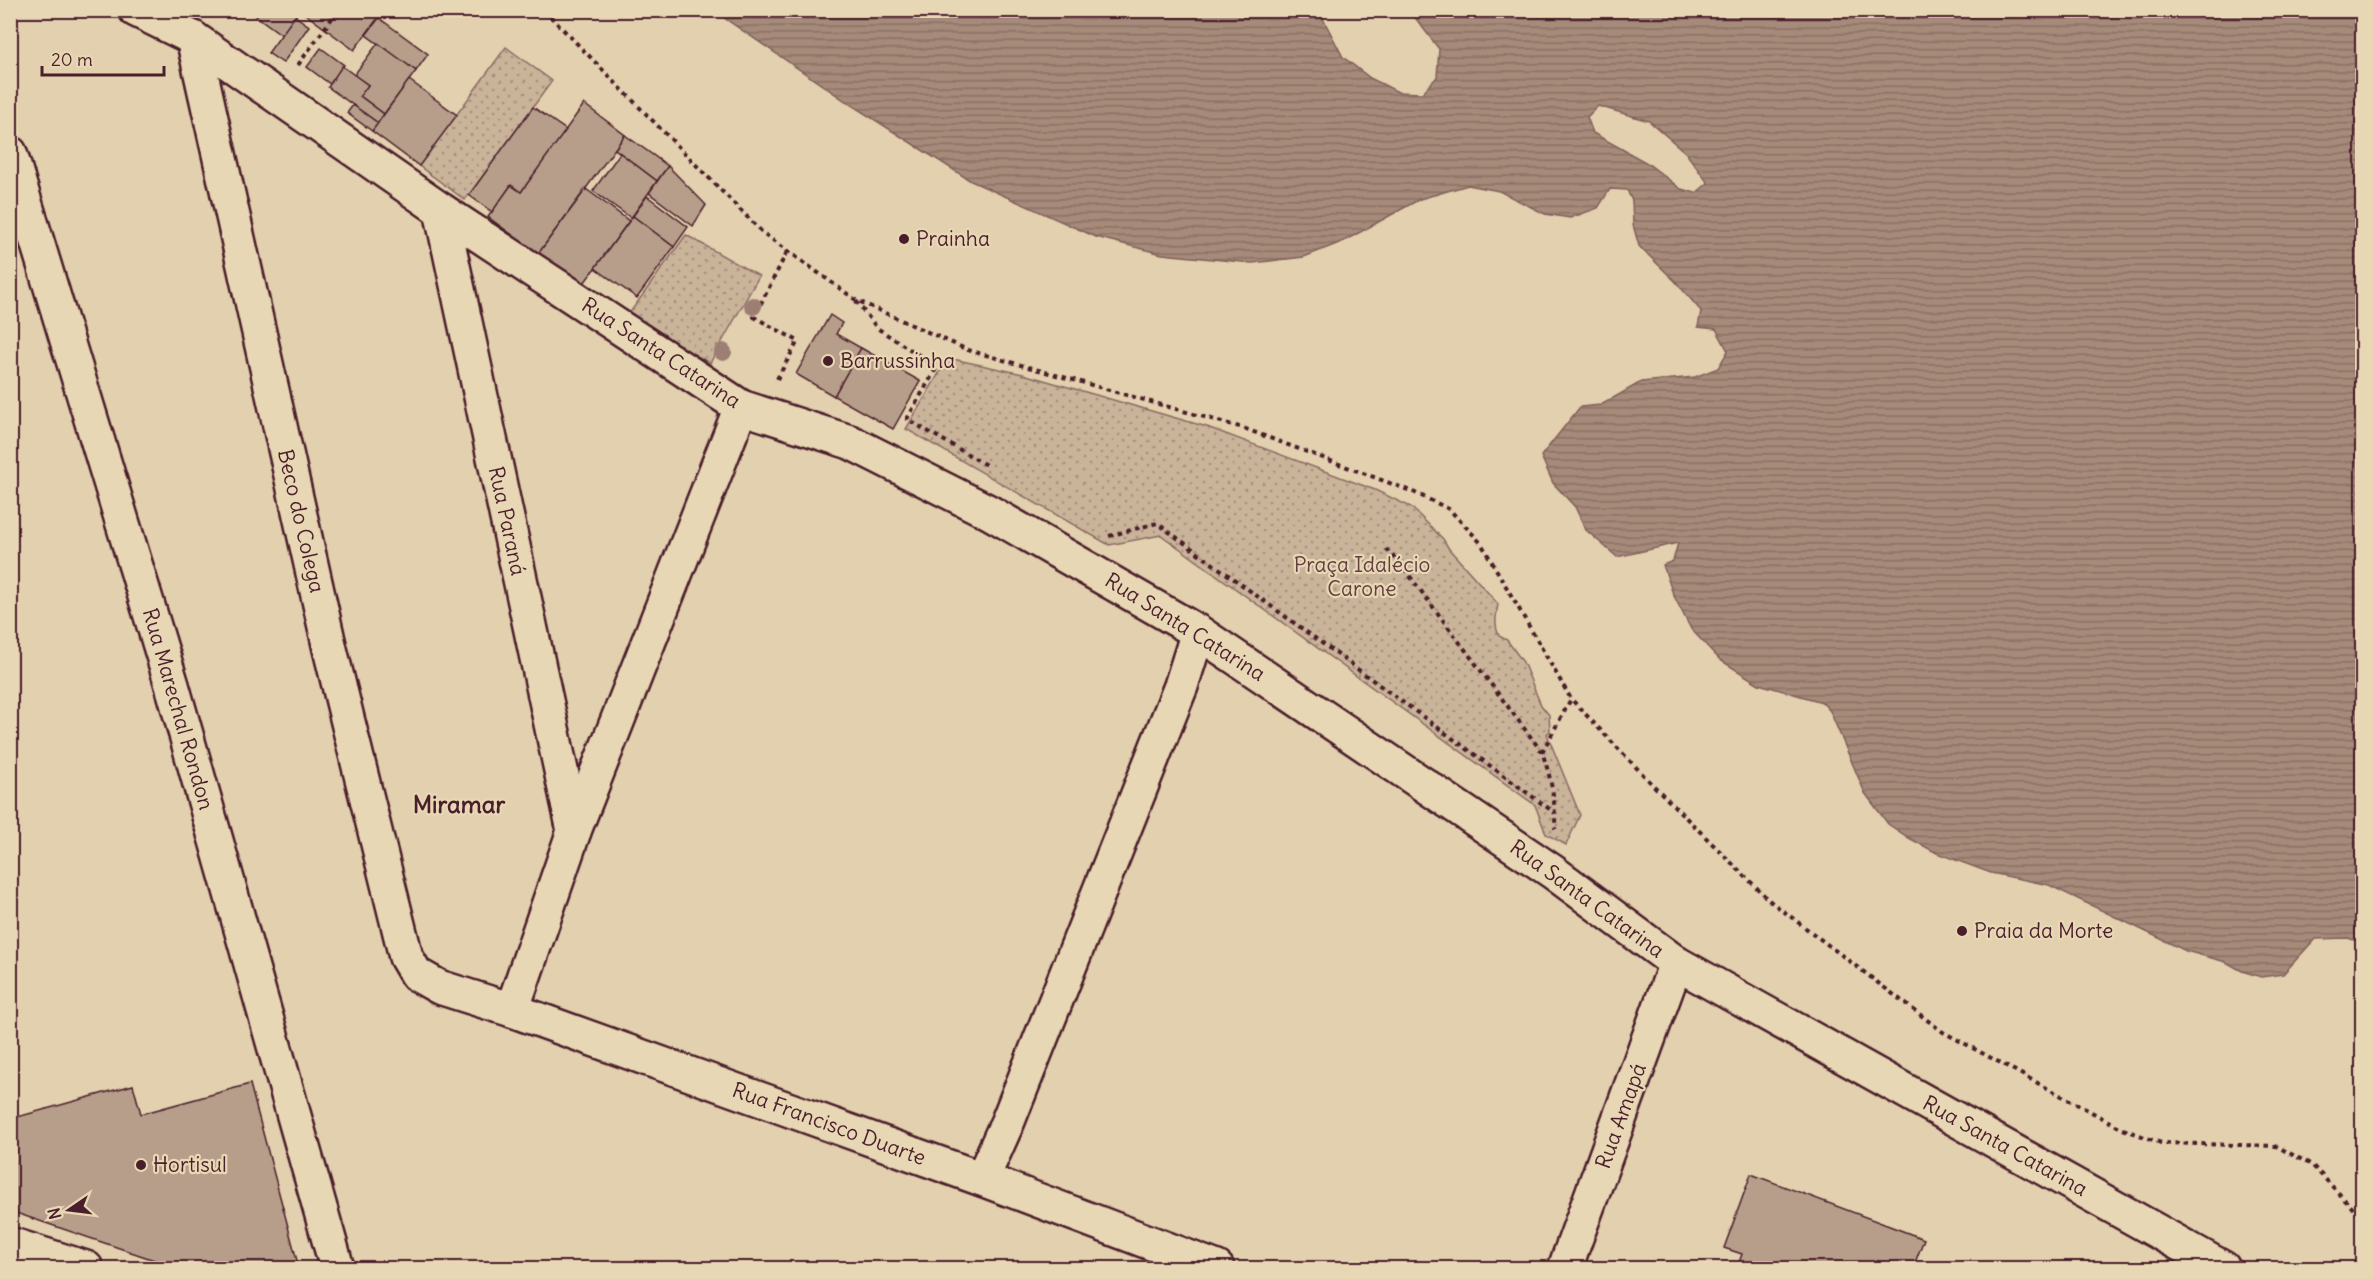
<svg xmlns="http://www.w3.org/2000/svg" width="2373" height="1279" viewBox="0 0 2373 1279" font-family="Delius,sans-serif">
	<style>
		.green { fill: url(#green-dots); stroke: #8a6962; stroke-width: 1.5 }
		.water { fill: url(#water-rules); stroke: #815f5a; stroke-width: 1.5; fill-rule: evenodd }
		.building { fill: #b79e8a; stroke: #4a1f2b; stroke-width: 1.5 }
		.lines { fill: none; stroke-linecap: round; stroke-linejoin: round }
		.minor-casing { stroke: #4a1f2b; stroke-width: 38 }
		.major-casing { stroke: #4a1f2b; stroke-width: 38 }
		.path { stroke: #4a1f2b; stroke-width: 4; stroke-dasharray: 4.5 4.5; stroke-linecap: butt }
		.minor { stroke: #e8d7b4; stroke-width: 33 }
		.major { stroke: #e8d7b4; stroke-width: 33 }
		.tree { fill: #9c7f72 }
		.poi-dot { fill: #4a1f2b; stroke: #e8d7b4; stroke-width: 2 }
		.labels { text-anchor: middle; stroke-width: 4.5; stroke-linejoin: round; paint-order: stroke }
		.poi-label { font-size: 21px; fill: #4a1f2b; stroke: #e8d7b4; text-anchor: start }
		.street-label { font-size: 21px; fill: #4a1f2b; stroke: #e8d7b4 }
		.park-label { font-size: 21px; fill: #633d41; stroke: #e8d7b4 }
		.quarter-label { font-size: 24px; font-weight: bold; fill: #4a1f2b; stroke: #e8d7b4 }
	</style>
	<defs>
		<pattern id="green-dots" width="8" height="8" patternUnits="userSpaceOnUse" patternTransform="scale(1.5)"><rect width="8" height="8" fill="#c9b399"/><path d="M2 2h.1M6 6h.1" fill="none" stroke="#a5917d" stroke-width="1.8" stroke-linecap="round"/></pattern>
		<pattern id="water-rules" width="6" height="5" patternUnits="userSpaceOnUse" patternTransform="scale(1.5)"><rect width="6" height="5" fill="#a68a7a"/><path d="M0 2.5h6" fill="none" stroke="#897064"/></pattern>
	</defs>
	<rect width="100%" height="100%" fill="#e2d0af"/>
	<filter id="ink" filterUnits="userSpaceOnUse"><feTurbulence type="fractalNoise" baseFrequency=".0167" numOctaves="2"/><feDisplacementMap in="SourceGraphic" scale="12" xChannelSelector="R" yChannelSelector="G"/><feConvolveMatrix kernelMatrix="1 2 1 2 8 2 1 2 1" color-interpolation-filters="sRGB"/></filter>
	<g filter="url(#ink)">
		<g class="green">
			<path d="M506 47 552 81 465 200 419 166Z"/>
			<path d="M686 235 759 276 710 363 626 318Z"/>
			<path d="M948 358 1023 374 1207 427 1375 490 1411 507 1443 539 1449 549 1498 604C1496 616 1494 625 1499 636L1507 640 1523 662 1541 705 1549 715 1550 731 1547 734 1580 815 1566 845 1546 834 1535 805 1161 535 1109 545 906 429Z"/>
		</g>
		<path class="water" d="M714 11H1319L1343 57 1370 78 1398 92 1422 93 1437 77 1439 49 1410 11H2362V943L2348 938 2315 939 2283 974 2261 977 2242 971 2226 962 2186 951 2049 885 1991 873 1937 853 1909 838 1888 824 1865 793 1830 711 1822 702 1759 684 1720 660 1691 629 1673 594 1663 565 1673 561 1678 543 1617 557 1586 530 1575 507 1553 483 1541 456 1580 407 1601 405 1641 382 1695 377 1718 368 1728 351 1716 329 1698 327 1701 311 1675 281 1639 246 1633 225 1632 201 1627 190 1610 189 1598 208 1570 218 1545 214 1499 191 1468 185 1420 199 1344 241 1304 257 1252 263 1162 254 1096 237 971 181 850 104ZM1598 106 1649 121 1686 153 1708 183 1696 193 1681 189 1647 163 1593 133 1587 117Z"/>
		<g class="building">
			<path d="M248 10H300L282 35Z"/>
			<path d="M300 10H384L354 50Z"/>
			<path d="M295 16 309 26 283 63 268 53Z"/>
			<path d="M379 18 428 54 416 71 366 35Z"/>
			<path d="M378 43 416 71 384 114 360 96 368 85 354 75Z"/>
			<path d="M321 48 344 65 330 84 307 67Z"/>
			<path d="M342 66 368 85 360 96 384 114 378 123 328 87Z"/>
			<path d="M409 80 457 115 419 166 372 131Z"/>
			<path d="M584 104 625 135 538 254 488 217 511 185 521 192Z"/>
			<path d="M353 105 378 123 372 131 347 113Z"/>
			<path d="M533 107 566 130 521 192 511 185 492 212 469 195Z"/>
			<path d="M625 135 668 166 657 181 615 149Z"/>
			<path d="M620 153 657 181 631 218 593 191Z"/>
			<path d="M668 166 706 205 693 226 649 193Z"/>
			<path d="M586 189 629 221 582 286 538 254Z"/>
			<path d="M647 196 688 227 674 247 633 216Z"/>
			<path d="M633 216 674 247 637 298 595 268Z"/>
			<path d="M830 315 842 323 836 334 861 348 834 396 796 374Z"/>
			<path d="M861 348 920 381 893 429 834 396Z"/>
			<path d="M250 1084 299 1268H178L10 1211V1119L133 1085 141 1114Z"/>
			<path d="M1751 1174 1924 1239 1913 1268H1737L1742 1254 1724 1248Z"/>
		</g>
		<g class="lines">
			<g class="minor-casing">
				<g id="minor">
					<path d="M136 10 193 38 441 210 741 407 850 442 989 512 1198 632 1553 872 1676 963 2223 1268"/>
					<path d="M193 38 330 649 406 957 416 974 439 987 512 1010 982 1179 1217 1268"/>
					<path d="M10 153 172 685 337 1268"/>
					<path d="M441 210 574 831"/>
					<path d="M512 1010 574 831 741 407"/>
					<path d="M982 1179 1008 1121 1181 686 1198 632"/>
					<path d="M1565 1268 1676 963"/>
				</g>
			</g>
			<g class="major-casing">
				<path id="major" d="M10 1244 86 1268"/>
			</g>
			<g class="path">
				<path d="M544 10 763 233 856 300 968 350 1243 428 1411 491 1449 509 1481 543 1571 699 1652 784 1770 901 1943 1032 2123 1129 2161 1143 2276 1146 2312 1165 2362 1218"/>
				<path d="M298 65 338 10"/>
				<path d="M856 301 877 328 937 367 907 419 986 465"/>
				<path d="M777 379 798 341 754 317 787 252"/>
				<path d="M1109 536 1157 523 1555 813"/>
				<path d="M1386 549 1403 567 1542 752C1551 778 1556 802 1555 829"/>
				<path d="M1542 752 1571 699"/>
			</g>
			<use href="#minor" class="minor"/>
			<use href="#major" class="major"/>
		</g>
		<g class="tree">
			<circle cx="753" cy="306" r="9"/>
			<circle cx="723" cy="352" r="9"/>
		</g>
	</g>
	<g class="poi-dot">
		<circle cx="904" cy="239" r="6"/>
		<circle cx="828" cy="361" r="6"/>
		<circle cx="1962" cy="931" r="6"/>
		<circle cx="141" cy="1165" r="6"/>
	</g>
	<g class="labels">
		<g class="poi-label">
			<text x="916" y="246">Prainha</text>
			<text x="840" y="368">Barrussinha</text>
			<text x="1974" y="938">Praia da Morte</text>
			<text x="153" y="1172">Hortisul</text>
		</g>
		<g class="street-label">
			<text transform="translate(661 353) rotate(33)" y="7">Rua Santa Catarina</text>
			<text transform="translate(301 521) rotate(77)" y="7">Beco do Colega</text>
			<text transform="translate(507 521) rotate(78)" y="7">Rua Paraná</text>
			<text transform="translate(1185 627) rotate(32)" y="7">Rua Santa Catarina</text>
			<text transform="translate(178 709) rotate(74)" y="7">Rua Marechal Rondon</text>
			<text transform="translate(1587 899) rotate(36)" y="7">Rua Santa Catarina</text>
			<text transform="translate(1621 1116) rotate(-70)" y="7">Rua Amapá</text>
			<text transform="translate(829 1124) rotate(20)" y="7">Rua Francisco Duarte</text>
			<text transform="translate(2005 1146) rotate(29)" y="7">Rua Santa Catarina</text>
		</g>
		<g class="park-label">
			<text x="1362" y="572">Praça Idalécio<tspan x="1362" dy="24">Carone</tspan></text>
		</g>
		<g class="quarter-label">
			<text x="459" y="813">Miramar</text>
		</g>
	</g>
	<rect width="2373" height="1279" fill="none" stroke="#e8d7b4" stroke-width="36"/>
	<rect x="18" y="18" width="2337" height="1243" fill="none" stroke="#4a1f2b" stroke-width="2" filter="url(#ink)"/>
	<g transform="translate(69 1210) rotate(256)" stroke="#e8d7b4" stroke-width="4.5" paint-order="stroke">
	<path d="M0-4.5L10 22L0 15L-10 22Z" fill="#4a1f2b"/>
	<text y="-9" font-size="16" font-weight="bold" text-anchor="middle" fill="#4a1f2b">N</text>
	</g>
	<path d="M42 66v9h122v-9" fill="none" stroke="#4a1f2b" stroke-width="3"/>
	<text x="51" y="66" font-size="18" fill="#4a1f2b" stroke="#e8d7b4" stroke-width="4.5" paint-order="stroke">20 m</text>
</svg>
